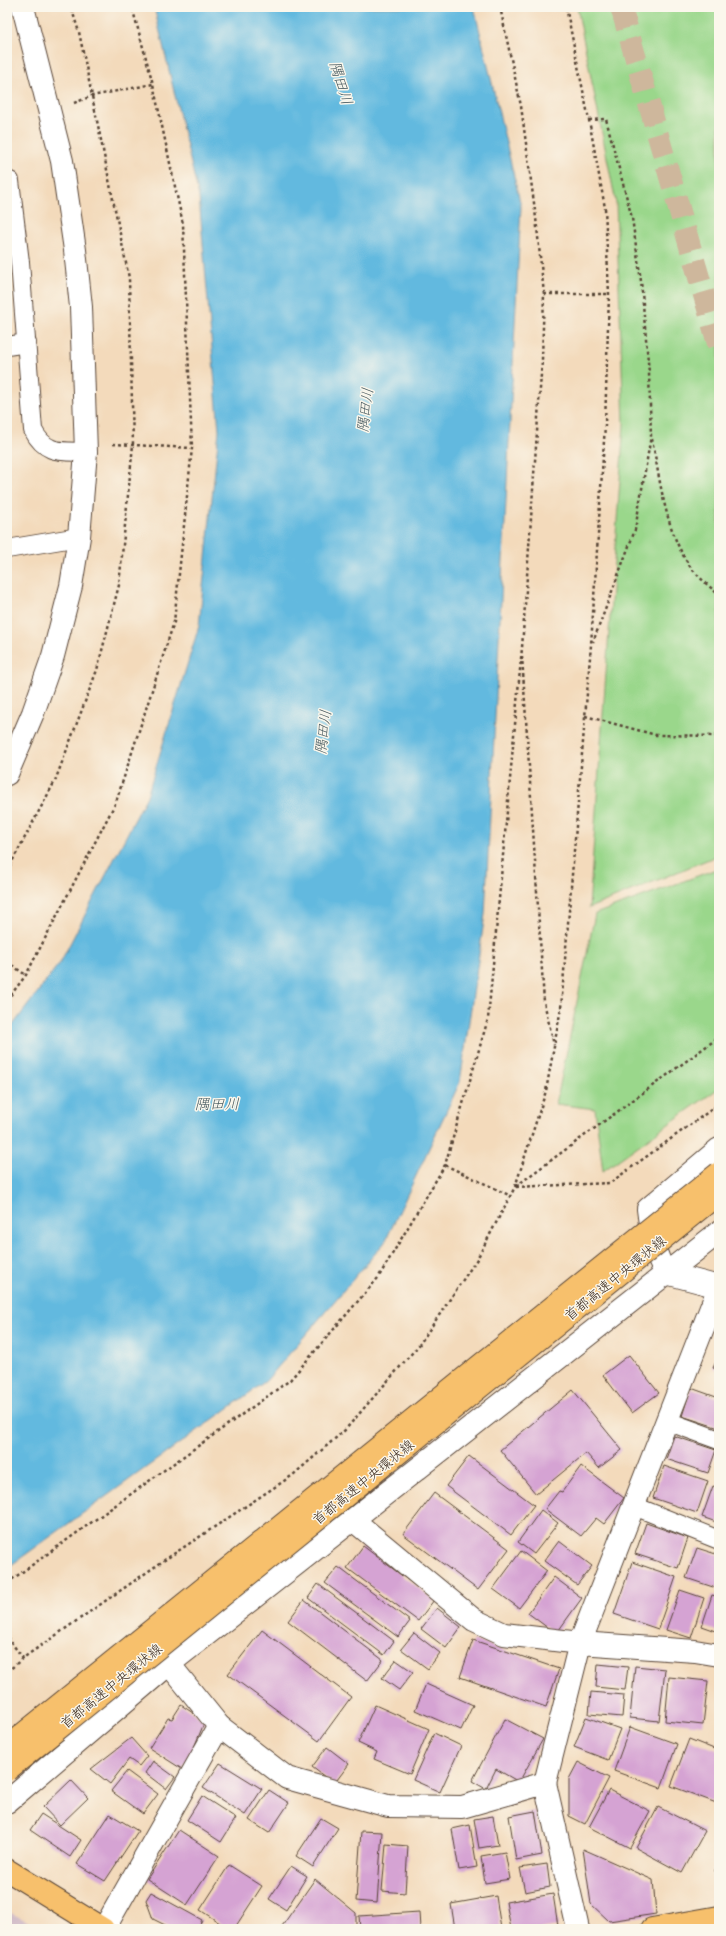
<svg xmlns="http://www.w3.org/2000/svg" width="726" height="1936" viewBox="0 0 726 1936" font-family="'Gochi Hand','Klee One',sans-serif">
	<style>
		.industrial { fill: #d2bdc8 }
		.green { fill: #9ad78b; stroke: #6a8054 }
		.water { fill: #62b9df; stroke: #4e727e }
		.building { fill: #d5a3d3 }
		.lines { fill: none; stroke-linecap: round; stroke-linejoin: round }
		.tertiary-tunnel { stroke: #ceb79c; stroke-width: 22; stroke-dasharray: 22 11; stroke-linecap: butt }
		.service-casing { stroke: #574436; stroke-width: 20 }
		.minor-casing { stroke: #574436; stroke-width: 24 }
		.primary-casing { stroke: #574436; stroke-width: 24 }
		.path { stroke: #574436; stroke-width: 2.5; stroke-dasharray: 3 3; stroke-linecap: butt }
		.service { stroke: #fff; stroke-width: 18 }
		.minor { stroke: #fff; stroke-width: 22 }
		.primary { stroke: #f7c06c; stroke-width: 22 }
		.motorway-bridge-casing { stroke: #574436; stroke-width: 24; stroke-linecap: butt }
		.motorway-bridge { stroke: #f7c06c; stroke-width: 22 }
		.labels { text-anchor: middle; stroke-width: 3; stroke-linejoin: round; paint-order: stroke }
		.street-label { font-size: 14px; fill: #3b2a1e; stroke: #fbf7ec }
		.water-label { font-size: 15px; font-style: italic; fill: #495c62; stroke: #fbf7ec }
	</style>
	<rect width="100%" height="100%" fill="#fbf7ec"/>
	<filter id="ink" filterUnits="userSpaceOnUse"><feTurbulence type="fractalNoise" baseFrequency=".025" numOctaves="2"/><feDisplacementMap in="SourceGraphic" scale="8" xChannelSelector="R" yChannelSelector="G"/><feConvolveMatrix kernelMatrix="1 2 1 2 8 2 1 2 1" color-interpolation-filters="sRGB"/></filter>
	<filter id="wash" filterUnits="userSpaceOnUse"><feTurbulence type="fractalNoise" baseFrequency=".012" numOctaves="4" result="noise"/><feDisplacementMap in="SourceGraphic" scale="16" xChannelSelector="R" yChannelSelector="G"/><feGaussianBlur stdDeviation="0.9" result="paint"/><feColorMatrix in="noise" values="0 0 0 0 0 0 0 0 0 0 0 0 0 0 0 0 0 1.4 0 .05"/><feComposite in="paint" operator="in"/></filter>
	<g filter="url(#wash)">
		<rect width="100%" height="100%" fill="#f3dabb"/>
		<path class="industrial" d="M7 1911 43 1929H7Z"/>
		<g class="green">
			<path d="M577 7H716L719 19V855L589 908 624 424 616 203Z"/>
			<path d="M719 868V1088L603 1171 595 1109 556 1104 595 914Z"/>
		</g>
		<path class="water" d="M154 7H474L521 206 485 914 460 1082 385 1242 266 1381 7 1568V1033L61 961 147 796 199 626 219 430 199 197Z"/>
		<g id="blocks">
			<g class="building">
				<path d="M629 1355 659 1393 632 1413 603 1375Z"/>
				<path d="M719 1355V1370L713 1368Z"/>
				<path d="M691 1388 719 1398V1428L682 1416Z"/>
				<path d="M573 1390 622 1450 599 1468 586 1453 536 1494 500 1450Z"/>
				<path d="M674 1436 716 1450 708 1473 666 1459Z"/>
				<path d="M469 1456 534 1505 511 1535 446 1486Z"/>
				<path d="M581 1466 624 1498 604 1524 596 1518 581 1536 545 1509 559 1491 562 1492Z"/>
				<path d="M664 1466 708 1481 697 1513 653 1498Z"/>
				<path d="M713 1486 719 1488V1523L702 1517Z"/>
				<path d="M434 1493 509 1549 478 1590 403 1534Z"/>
				<path d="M541 1510 558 1523 534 1554 518 1542Z"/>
				<path d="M646 1523 688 1538 678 1568 635 1554Z"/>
				<path d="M559 1541 592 1566 577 1585 544 1561Z"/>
				<path d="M363 1546 434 1600 418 1621 347 1568Z"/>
				<path d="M697 1548 719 1555V1589L686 1578Z"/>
				<path d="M521 1551 547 1571 519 1608 493 1589Z"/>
				<path d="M632 1562 676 1577 658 1629 614 1614Z"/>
				<path d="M338 1567 410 1621 398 1637 325 1583Z"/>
				<path d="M554 1577 582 1598 556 1634 528 1613Z"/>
				<path d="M318 1584 394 1641 384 1655 308 1598Z"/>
				<path d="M680 1590 704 1598 691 1638 666 1630Z"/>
				<path d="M712 1595 719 1597V1632L702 1626Z"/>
				<path d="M304 1600 383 1660 367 1681 288 1621Z"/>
				<path d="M437 1608 461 1627 446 1648 421 1629Z"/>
				<path d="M262 1630 351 1697 319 1741 228 1674Z"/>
				<path d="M414 1633 440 1653 428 1669 401 1649Z"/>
				<path d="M473 1640 559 1669 546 1707 460 1677Z"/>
				<path d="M396 1660 413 1672 399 1690 382 1678Z"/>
				<path d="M598 1664 628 1667 625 1690 596 1687Z"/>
				<path d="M635 1666 665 1669 659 1721 630 1718Z"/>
				<path d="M669 1677 708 1681 703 1725 665 1721Z"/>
				<path d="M426 1684 473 1705 461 1730 415 1710Z"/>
				<path d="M591 1692 624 1695 622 1717 589 1714Z"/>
				<path d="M181 1705 205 1721 192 1752 182 1769 149 1748 168 1718 172 1719Z"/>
				<path d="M375 1705 429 1729 410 1774 374 1759 377 1752 358 1743Z"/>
				<path d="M586 1717 620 1729 608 1760 574 1747Z"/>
				<path d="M505 1719 543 1739 519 1782 496 1769 486 1789 472 1781Z"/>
				<path d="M630 1727 677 1744 661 1788 614 1771Z"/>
				<path d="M434 1733 461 1746 440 1792 413 1780Z"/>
				<path d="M131 1738 147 1756 139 1766 129 1759 110 1784 91 1769Z"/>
				<path d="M689 1739 719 1751V1804L671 1786Z"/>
				<path d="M327 1747 349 1764 334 1784 312 1767Z"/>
				<path d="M153 1761 175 1777 166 1789 145 1773Z"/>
				<path d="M578 1762 609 1778 585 1824 569 1816V1779Z"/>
				<path d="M220 1763 262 1789 245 1815 203 1788Z"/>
				<path d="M127 1771 158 1794 143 1814 111 1791Z"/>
				<path d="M71 1780 88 1798 60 1825 43 1807Z"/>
				<path d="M269 1790 289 1803 269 1833 249 1820Z"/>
				<path d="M609 1790 650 1811 630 1848 589 1827Z"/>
				<path d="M202 1796 236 1818 221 1842 187 1820Z"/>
				<path d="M658 1807 705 1831 682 1873 636 1848Z"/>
				<path d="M535 1811 542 1855 516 1860 509 1816Z"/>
				<path d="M41 1814 81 1840 70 1857 30 1830Z"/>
				<path d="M110 1814 138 1831 105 1881 77 1864Z"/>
				<path d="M493 1816 498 1845 479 1848 474 1819Z"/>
				<path d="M321 1818 338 1828 313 1867 296 1856Z"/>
				<path d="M470 1825 477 1867 459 1870 452 1829Z"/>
				<path d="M179 1830 219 1856 187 1905 147 1879Z"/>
				<path d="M361 1831 382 1832 377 1903 356 1901Z"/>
				<path d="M386 1844 408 1846 405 1893 382 1891Z"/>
				<path d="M583 1849 653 1880 656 1914 609 1921 591 1904Z"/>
				<path d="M505 1852 510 1879 485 1883 481 1856Z"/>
				<path d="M719 1862V1875L714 1872Z"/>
				<path d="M547 1864 550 1887 525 1892 520 1868Z"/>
				<path d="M229 1865 262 1886 234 1929H229L200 1910Z"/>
				<path d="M291 1866 307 1876 286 1910 269 1899Z"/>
				<path d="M315 1879 356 1913V1929H280Z"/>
				<path d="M151 1892 202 1920 197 1929H173L153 1919 146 1900Z"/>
				<path d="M553 1894 558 1926 540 1929H511L506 1902Z"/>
				<path d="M496 1896 501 1929H455L451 1904Z"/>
				<path d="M419 1912 420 1929H360L359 1916Z"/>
				<path d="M7 1923 18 1929H7Z"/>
			</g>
		</g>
	</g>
	<g filter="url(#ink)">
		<use href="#blocks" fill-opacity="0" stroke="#574436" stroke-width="1"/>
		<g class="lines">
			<path class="tertiary-tunnel" d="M621 7 719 347"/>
			<g class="service-casing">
				<g id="service">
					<path d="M7 180 10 181 20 262 33 430C46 455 61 451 86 452"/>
					<path d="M7 346 27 343"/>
					<path d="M7 549 79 537"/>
					<path d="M667 1421 719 1440"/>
					<path d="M634 1506 719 1540"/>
				</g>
			</g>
			<g class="minor-casing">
				<g id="minor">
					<path d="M7 774 33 713 53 656 71 586 79 537 86 452 81 307 75 250 62 161 23 7"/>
					<path d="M719 1149 648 1209C651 1232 653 1253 666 1273L719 1287"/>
					<path d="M353 1520 474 1620 504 1634 580 1643 695 1651 719 1655"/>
					<path d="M169 1664 219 1726 287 1778 388 1806 462 1807 545 1783 578 1929"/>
					<path d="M545 1783 580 1643 719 1287"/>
					<path d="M7 1802 169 1664 719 1232"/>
					<path d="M104 1929 219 1726"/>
				</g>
			</g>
			<g class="primary-casing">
				<g id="primary">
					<path d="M7 1870 103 1929"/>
					<path d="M652 1929 719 1917"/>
				</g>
			</g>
			<g class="path">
				<path d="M74 103 92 96 153 84"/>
				<path d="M589 120 606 119 632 218 641 281 649 373 651 436 635 530 593 642"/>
				<path d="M544 294H609"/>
				<path d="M652 439C660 480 665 529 689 565 697 576 709 586 719 595"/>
				<path d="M113 444 192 448"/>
				<path d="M522 656 544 1002 554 1045"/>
				<path d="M585 716 656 735 719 736"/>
				<path d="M7 871 55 781 97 670 119 585 133 445 129 278 79 32 71 7"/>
				<path d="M7 962 26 975"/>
				<path d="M7 1000 26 975 116 802 174 622 192 448 183 224 153 84 132 7"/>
				<path d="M445 1165 511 1196"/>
				<path d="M516 1186 719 1037"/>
				<path d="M516 1187 610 1183 719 1104"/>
				<path d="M7 1583 290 1380 378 1278 445 1165 488 1019 522 648 542 360 544 294 536 218 521 106 500 7"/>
				<path d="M7 1637 23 1658"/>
				<path d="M7 1672 23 1658 166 1559 293 1475 345 1430 419 1345 477 1259 515 1187 546 1091 561 1008 591 645 605 425 609 294 605 208 589 120 566 7"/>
			</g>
			<use href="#service" class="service"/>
			<use href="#minor" class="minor"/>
			<use href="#primary" class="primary"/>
			<g class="motorway-bridge-casing">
				<g id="motorway-bridge">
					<path d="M7 1747 719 1173"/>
					<path d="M7 1770 719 1193"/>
				</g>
			</g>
			<use href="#motorway-bridge" class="motorway-bridge"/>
		</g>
	</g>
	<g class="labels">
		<g class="street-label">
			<text transform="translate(615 1278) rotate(-39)" y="5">首都高速中央環状線</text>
			<text transform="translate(363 1482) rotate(-39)" y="5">首都高速中央環状線</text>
			<text transform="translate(111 1686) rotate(-39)" y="5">首都高速中央環状線</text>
		</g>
		<g class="water-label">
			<text transform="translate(341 83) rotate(73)" y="5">隅田川</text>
			<text transform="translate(365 410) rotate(-83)" y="5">隅田川</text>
			<text transform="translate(323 732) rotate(-83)" y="5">隅田川</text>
			<text x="217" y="1109">隅田川</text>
		</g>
	</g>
	<rect width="726" height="1936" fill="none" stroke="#fbf7ec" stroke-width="24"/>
</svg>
